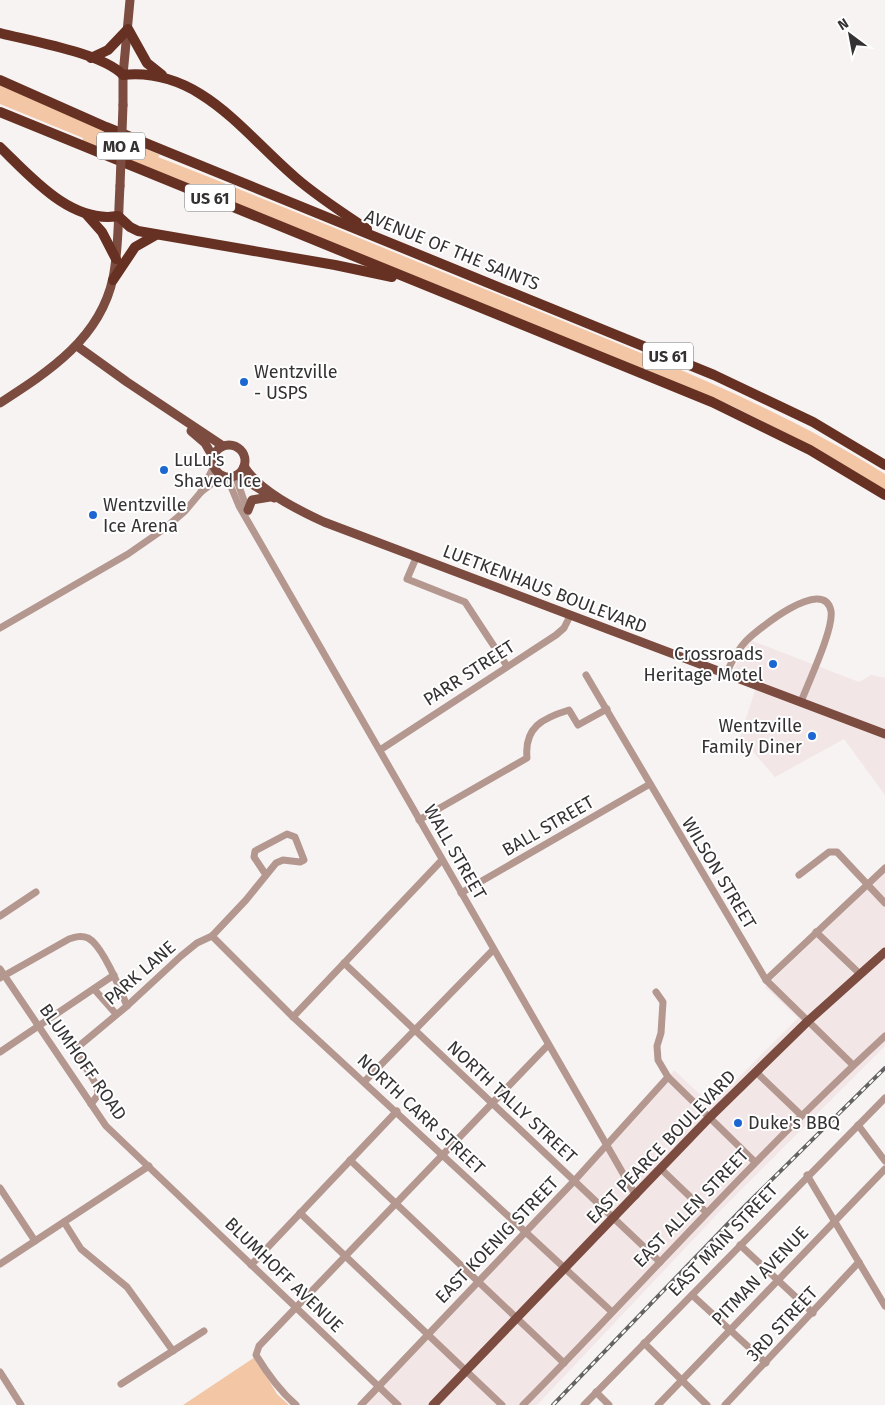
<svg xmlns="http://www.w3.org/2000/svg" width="885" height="1405" viewBox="0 0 885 1405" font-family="'Fira Sans',sans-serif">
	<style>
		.built { fill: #f3e6e7 }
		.green { fill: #f3c7a6 }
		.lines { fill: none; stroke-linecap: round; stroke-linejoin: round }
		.minor { stroke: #b49890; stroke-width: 7 }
		.major { stroke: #7b4c3f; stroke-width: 9 }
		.highway { stroke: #663123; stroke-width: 10 }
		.rail-casing { stroke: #646262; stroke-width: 4 }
		.rail { stroke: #fff; stroke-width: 2; stroke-dasharray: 5.5; stroke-linecap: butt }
		.major-bridge { stroke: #7b4c3f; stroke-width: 9 }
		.poi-dot { fill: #1c67d2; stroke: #fff; stroke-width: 2 }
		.labels { text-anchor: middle; stroke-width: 4; stroke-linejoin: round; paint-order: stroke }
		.shield { fill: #fff; stroke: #717070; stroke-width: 1 }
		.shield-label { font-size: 16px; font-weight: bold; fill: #343232 }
		.street-label { font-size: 18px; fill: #343232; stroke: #fff }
		.poi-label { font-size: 18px; fill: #343232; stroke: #fff; text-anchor: start }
	</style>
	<rect width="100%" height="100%" fill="#f7f3f3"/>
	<g class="built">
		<path d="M750 640 859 682 871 675 885 678V795L844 739 775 777 740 737 759 678 734 669Z"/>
		<path d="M885 871V1046L722 1209 537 1405H364L575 1180 674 1070 711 1105 798 1018 765 987Z"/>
	</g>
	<g class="green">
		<path d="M0 85 160 155 158 157C281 205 402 256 524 305 648 356 772 403 885 474V490L810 445 730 405 82 141 83 138 0 104Z"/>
		<path d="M255 1357 277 1394 289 1405H183Z"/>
	</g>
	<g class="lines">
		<g class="minor">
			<path d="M235 475 248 512"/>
			<path d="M227 477 239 506 636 1196"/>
			<path d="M201 492 223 475"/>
			<path d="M416 558 407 579 465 602 507 666"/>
			<path d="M0 628 128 554 164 529 185 511 201 492 214 466"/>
			<path d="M726 674C731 663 737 650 746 641 757 630 824 575 831 611 834 629 808 683 801 702"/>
			<path d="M586 675 766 980 853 1065"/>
			<path d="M380 750 556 635 564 628 570 616"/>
			<path d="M419 820 527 758C524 727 543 718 569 710L578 725 607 709"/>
			<path d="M799 875 829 852H837L885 903"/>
			<path d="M461 893 650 784"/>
			<path d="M0 916 36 892"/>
			<path d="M816 932 860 974"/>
			<path d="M212 936 293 1017 612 1312"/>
			<path d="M344 963 660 1262"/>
			<path d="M0 969 106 1126 398 1405"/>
			<path d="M0 978 69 939C75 937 81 935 88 938 102 945 121 991 127 1006"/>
			<path d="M766 980 885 868"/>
			<path d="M94 989 116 1014"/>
			<path d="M656 992 663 1002 661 1033 657 1046 658 1060 668 1077 755 1162"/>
			<path d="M293 1017 442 860"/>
			<path d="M0 1052 114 975"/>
			<path d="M756 1072 801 1115"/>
			<path d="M364 1082 493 950"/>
			<path d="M91 1104 98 1095 97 1086 77 1053 79 1046 127 1006 181 956 197 943 212 936 246 900 276 863 283 860 300 862 304 860 295 837 287 834 255 851 254 857 266 875"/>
			<path d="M858 1125 885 1161"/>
			<path d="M350 1160 564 1363"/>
			<path d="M661 1169 706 1212"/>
			<path d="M807 1175 885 1306"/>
			<path d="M0 1188 35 1241"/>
			<path d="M300 1213 502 1405"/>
			<path d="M64 1222 81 1249 127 1287 173 1351"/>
			<path d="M740 1245 813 1313"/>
			<path d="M0 1264 149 1166"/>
			<path d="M251 1265 397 1111"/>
			<path d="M692 1295 766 1363"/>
			<path d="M644 1343 707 1405"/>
			<path d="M0 1372 21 1405"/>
			<path d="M121 1384 204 1331"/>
			<path d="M596 1392 609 1405"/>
			<path d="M296 1405C280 1391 267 1373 256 1355L259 1346 548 1045"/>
			<path d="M361 1405 575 1180 668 1077"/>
			<path d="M523 1405C644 1282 758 1153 885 1036"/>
			<path d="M584 1405 885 1098"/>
			<path d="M658 1405 885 1169"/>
			<path d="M725 1405 859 1262"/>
		</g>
		<g class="major">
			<path d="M123 105V75L130 0"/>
			<path d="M77 346 127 382 223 446"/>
			<path d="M0 403C48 372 100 339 113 278 119 249 118 217 120 186"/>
			<path d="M191 431 205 443 213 457"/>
			<circle cx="229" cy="461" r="16"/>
			<path d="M244 466C259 491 298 510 324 522L885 734"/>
			<path d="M237 475 274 498"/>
			<path d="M248 510 252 500 270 497"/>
			<path d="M433 1405 710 1117 808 1021 885 952"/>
		</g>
		<g class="highway">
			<path d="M0 33C31 41 102 53 123 75 200 67 244 134 296 178 318 197 343 213 367 229"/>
			<path d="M91 58 108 50 128 29 147 63 162 75"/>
			<path d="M0 80 106 127 714 375 813 422 885 465"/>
			<path d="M0 112 712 402 810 450 885 495"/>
			<path d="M0 147C31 177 71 224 118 216L130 227 138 231 335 265 392 277"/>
			<path d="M87 215 102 232 116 259"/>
			<path d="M113 280 135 247 156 235"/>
		</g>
		<g class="rail-casing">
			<path id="rail" d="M553 1405 746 1205 885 1068"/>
		</g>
		<use href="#rail" class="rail"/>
		<path class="major-bridge" d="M120 186 123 105"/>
	</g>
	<g class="poi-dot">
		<circle cx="244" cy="382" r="5"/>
		<circle cx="164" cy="470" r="5"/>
		<circle cx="93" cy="515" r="5"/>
		<circle cx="773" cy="664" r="5"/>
		<circle cx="812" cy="736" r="5"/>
		<circle cx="738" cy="1123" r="5"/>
	</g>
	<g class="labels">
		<g class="shield">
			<rect x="97" y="132.5" width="48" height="27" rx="4"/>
			<rect x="185" y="184.5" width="50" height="27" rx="4"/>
			<rect x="643" y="342.5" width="50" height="27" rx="4"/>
		</g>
		<g class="shield-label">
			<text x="121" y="152">MO A</text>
			<text x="210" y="204">US 61</text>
			<text x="668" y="362">US 61</text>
		</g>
		<g class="street-label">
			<text transform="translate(452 250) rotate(22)" y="6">AVENUE OF THE SAINTS</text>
			<text transform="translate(545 589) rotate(21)" y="6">LUETKENHAUS BOULEVARD</text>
			<text transform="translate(469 673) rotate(-33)" y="6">PARR STREET</text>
			<text transform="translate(548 826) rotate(-30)" y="6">BALL STREET</text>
			<text transform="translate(455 852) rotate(60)" y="6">WALL STREET</text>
			<text transform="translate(719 873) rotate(59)" y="6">WILSON STREET</text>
			<text transform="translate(140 973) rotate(-41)" y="6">PARK LANE</text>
			<text transform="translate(83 1062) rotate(55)" y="6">BLUMHOFF ROAD</text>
			<text transform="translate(512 1102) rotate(43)" y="6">NORTH TALLY STREET</text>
			<text transform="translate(421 1114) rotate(43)" y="6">NORTH CARR STREET</text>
			<text transform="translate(661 1147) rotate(-46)" y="6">EAST PEARCE BOULEVARD</text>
			<text transform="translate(691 1208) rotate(-46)" y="6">EAST ALLEN STREET</text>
			<text transform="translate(497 1240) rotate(-46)" y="6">EAST KOENIG STREET</text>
			<text transform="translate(723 1240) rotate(-46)" y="6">EAST MAIN STREET</text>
			<text transform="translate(284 1275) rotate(44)" y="6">BLUMHOFF AVENUE</text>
			<text transform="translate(760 1276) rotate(-46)" y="6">PITMAN AVENUE</text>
			<text transform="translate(782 1324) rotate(-47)" y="6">3RD STREET</text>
		</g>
		<g class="poi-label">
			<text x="254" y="378">Wentzville<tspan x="254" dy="21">- USPS</tspan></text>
			<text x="174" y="466">LuLu's<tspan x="174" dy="21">Shaved Ice</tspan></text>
			<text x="103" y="511">Wentzville<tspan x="103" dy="21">Ice Arena</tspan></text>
			<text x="763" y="660" text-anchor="end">Crossroads<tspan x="763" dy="21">Heritage Motel</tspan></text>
			<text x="802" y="732" text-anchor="end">Wentzville<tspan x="802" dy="21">Family Diner</tspan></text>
			<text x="748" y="1129">Duke's BBQ</text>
		</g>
	</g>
	<g transform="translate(850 35) rotate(328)" stroke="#ffffff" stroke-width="4" paint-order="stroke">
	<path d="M0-4L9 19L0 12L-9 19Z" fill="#343232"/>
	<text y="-8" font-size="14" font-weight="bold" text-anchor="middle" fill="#343232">N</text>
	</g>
</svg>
